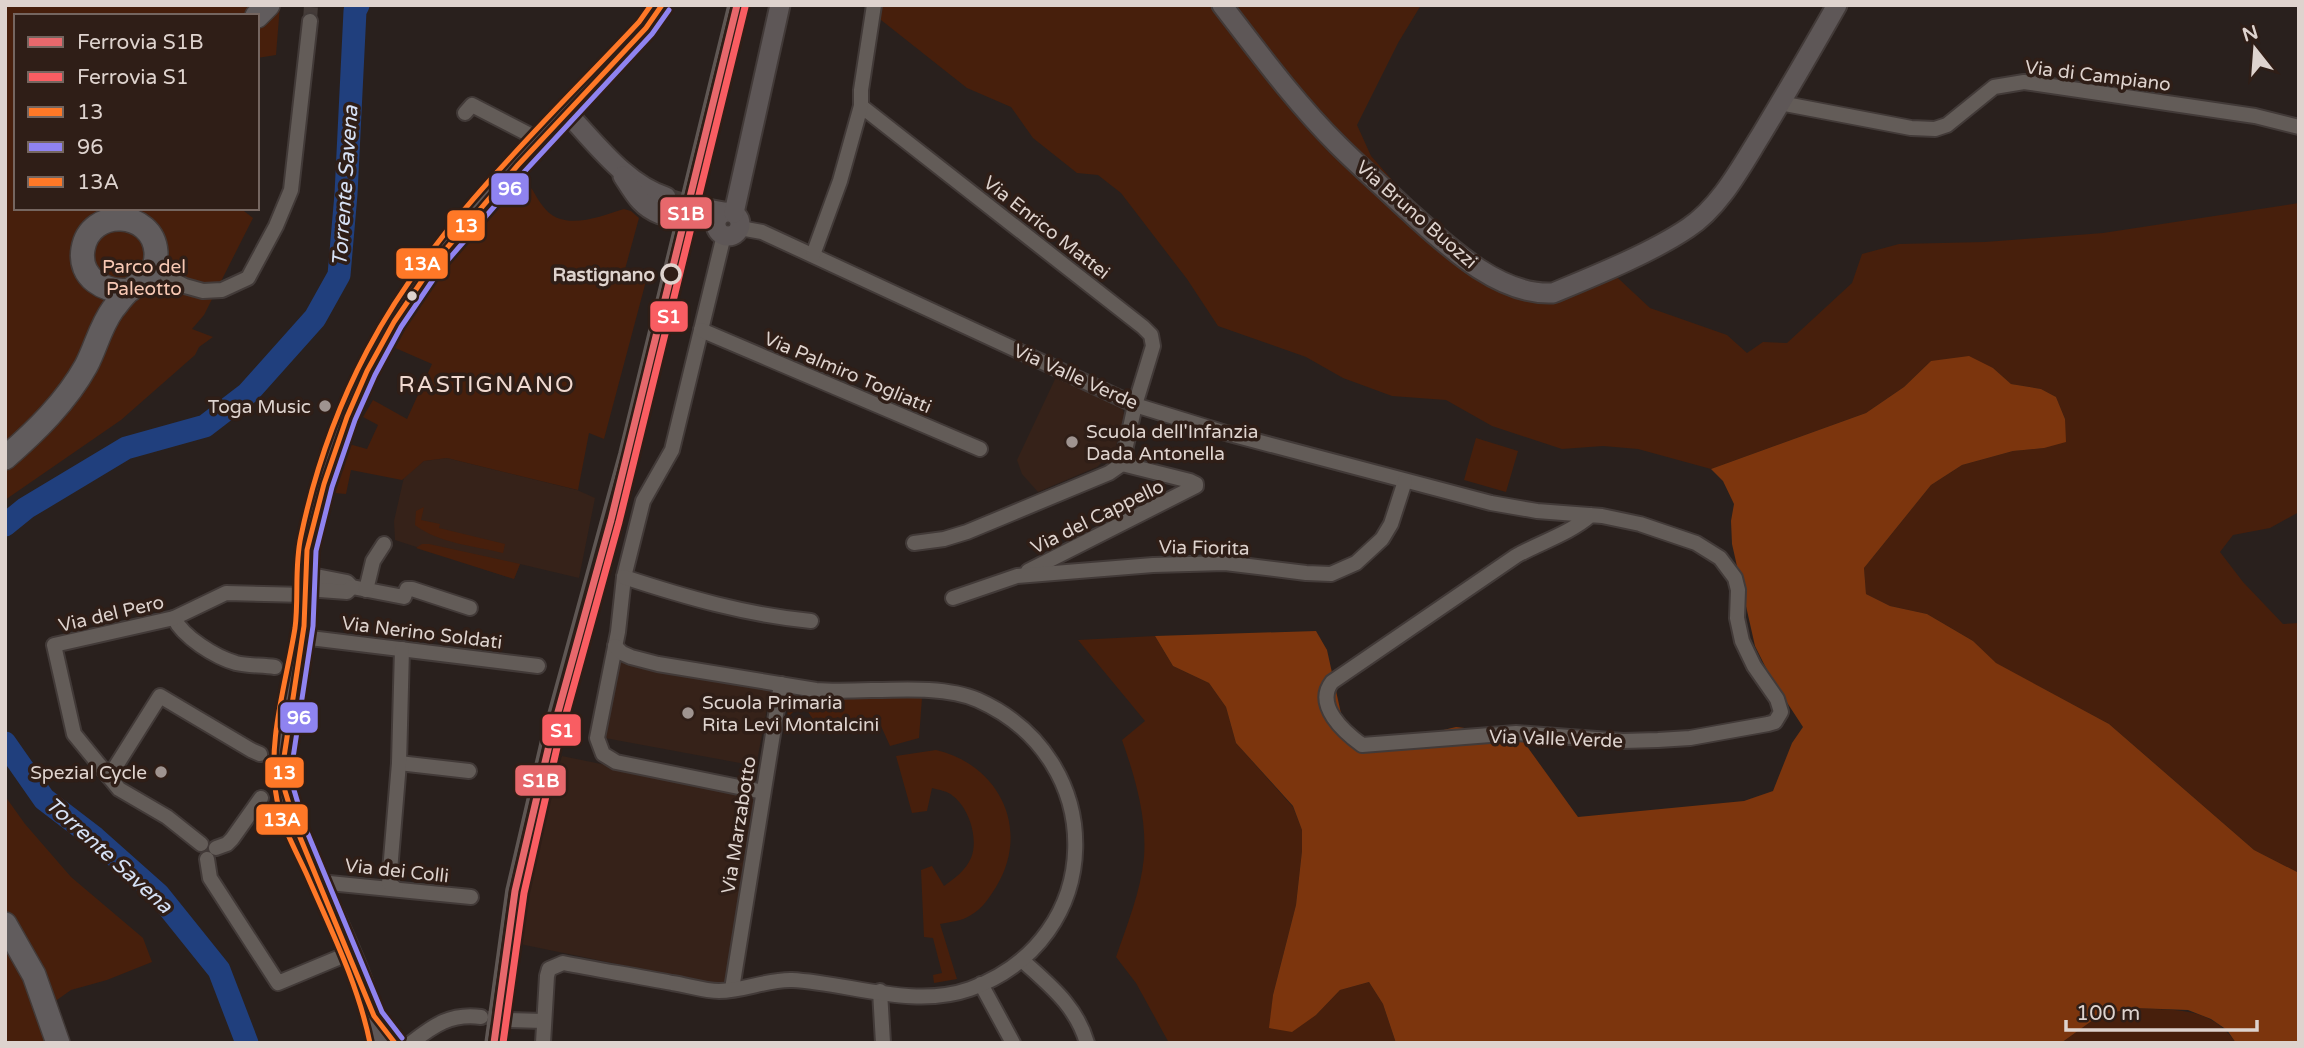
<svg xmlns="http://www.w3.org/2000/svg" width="2304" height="1048" viewBox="0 0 2304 1048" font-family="'Varela Round',sans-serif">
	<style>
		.built { fill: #362219 }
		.green { fill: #471f0c }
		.forest { fill: #7c350d }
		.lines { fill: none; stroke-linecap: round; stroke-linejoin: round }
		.river { stroke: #203f7d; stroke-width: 23 }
		.street-tunnel { stroke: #443b38; stroke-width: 14; stroke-dasharray: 14 7; stroke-linecap: butt }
		.secondary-tunnel { stroke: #443b38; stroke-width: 19; stroke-dasharray: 19 10; stroke-linecap: butt }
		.street-casing { stroke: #423a38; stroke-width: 18 }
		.secondary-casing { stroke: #423a38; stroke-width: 23 }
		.primary-casing { stroke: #423a38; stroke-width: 26 }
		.street { stroke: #635c58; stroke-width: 14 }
		.secondary { stroke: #5e5757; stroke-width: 19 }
		.primary { stroke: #615c5d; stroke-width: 23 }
		.rail { stroke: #5f5754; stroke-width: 3.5 }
		.bus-1-casing { stroke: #2f1e17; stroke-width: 10 }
		.bus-2-casing { stroke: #2f1e17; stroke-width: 10 }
		.bus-3-casing { stroke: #2f1e17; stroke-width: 10 }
		.bus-1 { stroke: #ff7827; stroke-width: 5 }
		.bus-2 { stroke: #8f83f0; stroke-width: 5 }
		.bus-3 { stroke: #ff7827; stroke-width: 5 }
		.rail-1-casing { stroke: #2f1e17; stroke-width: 12 }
		.rail-2-casing { stroke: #2f1e17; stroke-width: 12 }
		.rail-1 { stroke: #e7686c; stroke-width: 7 }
		.rail-2 { stroke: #f95d62; stroke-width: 7 }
		.stop-dot { fill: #2f1e17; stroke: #ded3ce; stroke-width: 3.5 }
		.bus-dot { fill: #ded3ce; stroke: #2f1e17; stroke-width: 2.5 }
		.poi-dot { fill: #9f9490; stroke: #2f1e17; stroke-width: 2.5 }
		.labels { text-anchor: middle; stroke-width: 7; stroke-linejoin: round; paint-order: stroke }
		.street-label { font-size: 19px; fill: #ded3ce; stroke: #2f1e17 }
		.park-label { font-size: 19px; fill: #f7c8b4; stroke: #2f1e17 }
		.stop-label { font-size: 19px; font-weight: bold; fill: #ded3ce; stroke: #2f1e17; text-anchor: end }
		.poi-label { font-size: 19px; fill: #ded3ce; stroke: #2f1e17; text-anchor: end }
		.water-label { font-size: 21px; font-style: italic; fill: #d6e1f5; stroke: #2f1e17 }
		.quarter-label { font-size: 23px; letter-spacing: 2px; fill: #f0d9d0; stroke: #2f1e17 }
		.line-badge { stroke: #2f1e17; stroke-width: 2.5 }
		.badge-label { font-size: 19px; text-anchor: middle; font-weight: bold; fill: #fff }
	</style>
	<rect width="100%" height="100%" fill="#29201d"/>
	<g class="built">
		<path d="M1057 375 1121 403 1125 417 1114 452 1097 467 1038 492 1022 474 1017 460Z"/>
		<path d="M447 458 577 490 595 498 579 578 520 564 514 579 395 540 394 521 404 477 424 461Z"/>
		<path d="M620 660 771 688 756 766 605 738Z"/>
		<path d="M562 756 757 796 733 988 505 941Z"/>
	</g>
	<g class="green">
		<path d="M5 5H280L276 55 257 58V16H16V208H240L253 218 204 315 192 329 213 337 199 347 195 355 121 420 5 500Z"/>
		<path d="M877 5H1421L1398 43 1357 125 1371 156 1432 225 1472 256 1533 289 1605 266 1650 308 1727 335 1747 353 1763 342 1787 343 1852 283 1862 254 1899 244 1985 242 2103 233 2299 203V512L2270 528 2233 535 2220 552 2243 582 2283 624 2299 623V873L2254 850 2109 724 1995 663 1973 641 1927 614 1890 606 1866 594 1864 568 1931 485 1962 465 2013 451 2044 448 2065 419 2056 397 2041 389 2011 384 1993 368 1931 361 1904 387 1866 413 1711 469 1638 449 1603 446 1562 449 1492 426 1446 400 1392 396 1343 378 1306 357 1218 326 1187 279 1121 193 1098 175 1077 173 1033 138 1011 107 967 88 876 16Z"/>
		<path d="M521 179C535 189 533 193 542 205 561 233 598 217 624 209L631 211 639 218 624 273 646 281 604 439 589 433 578 490 447 458 424 461 402 480 351 470 346 494 335 493 349 444 367 449 378 425 363 417 373 400 407 419 432 364 393 347 435 281Z"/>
		<path d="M1476 438 1518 451 1506 492 1464 480Z"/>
		<path d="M424 507 421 520 440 524 439 528 505 544 503 553C474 546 438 543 415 525L416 511Z"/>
		<path d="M422 544H429L520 564 514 579 416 548Z"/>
		<path d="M1155 636 1173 666 1209 683 1226 707 1236 743 1293 807 1302 830V851L1296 905 1273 995 1270 1028 1316 1015 1340 990 1369 982 1383 1004 1396 1043H1169L1136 983 1116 957C1127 925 1141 891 1144 857 1147 817 1135 777 1122 740L1145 721 1078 640Z"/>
		<path d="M791 691 830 702 832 697 922 698 919 738 890 746 881 726 862 734 848 733 838 717 819 728 802 703 787 718 795 726 784 734Z"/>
		<path d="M936 750C1000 765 1031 830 996 887 989 898 983 908 971 915 962 921 951 922 940 924L957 979 934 983 933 975 942 973 933 938 924 937 921 870 932 866 944 886C954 879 966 870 971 858 979 839 969 808 953 796 948 791 939 790 932 788L927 811 912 813 896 756Z"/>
		<path d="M5 796 25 824 71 877 143 938 152 962 107 980 71 990 47 1007 59 1043H5Z"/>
		<path d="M2135 1008C2176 1011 2209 1005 2236 1043H2061L2100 1015Z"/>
	</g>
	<path class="forest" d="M1969 356 1993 368 2011 384 2041 389 2056 397 2065 419 2066 442 2044 448 2013 451 1962 465 1931 485 1864 568 1866 594 1890 606 1927 614 1973 641 1996 663 2109 724 2254 850 2299 873V1043H2236L2227 1030 2211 1019 2188 1010 2135 1008 2100 1015 2061 1043H1396L1383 1004 1369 982 1340 990 1316 1015 1292 1032 1269 1028 1273 995 1296 905 1302 851V830L1293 806 1236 743 1226 707 1209 683 1173 666 1155 636 1316 631 1327 650 1342 718 1363 738 1393 742 1456 727 1518 734 1578 817 1744 801 1773 791 1792 743 1803 727 1771 678 1755 646 1732 544 1731 521 1734 504 1723 481 1711 469 1866 413 1904 387 1931 361Z"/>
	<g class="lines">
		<g class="river">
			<path d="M5 525 26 508 126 448 205 426 248 393 315 318 339 275 346 194 355 11 358 5"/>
			<path d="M5 743 44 799 95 838 158 894 219 970 247 1043"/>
		</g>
		<g class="street-tunnel">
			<path d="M310 21 311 5"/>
			<path d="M481 1017 503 1020"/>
		</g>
		<g class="secondary-tunnel">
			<path d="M666 197 702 208"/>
			<path d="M660 214 698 226"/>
		</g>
		<g class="street-casing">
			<g id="street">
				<path d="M1780 103 1911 128 1935 129 1947 125 1994 87 2024 82 2255 116 2299 127"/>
				<path d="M861 106 1143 327 1151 335 1153 346 1135 405 1122 464 1109 473 967 532 944 539 914 543"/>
				<path d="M465 113 472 105 530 135 539 142"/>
				<path d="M740 228 762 232 1135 405 1226 433 1491 503 1537 511 1602 516 1640 524 1696 543 1720 558 1735 578 1738 590 1737 618 1742 641 1754 666 1777 699 1781 712 1775 722 1768 724 1690 738 1658 740 1623 741 1516 733 1362 745C1344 732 1314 705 1332 682L1516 556C1541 542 1569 534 1591 515"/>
				<path d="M724 235 672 450 643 501 624 577 618 632 597 738 603 754 616 762 763 792"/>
				<path d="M156 254 164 272 171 279 185 286 203 291 222 290 248 278 276 226 291 190 310 21"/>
				<path d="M813 255 840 181 861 106V90L874 5"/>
				<path d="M701 330 980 449"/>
				<path d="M1028 571 1196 486V484L1190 481 1122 464"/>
				<path d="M306 574 347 582 352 587 404 597 407 589H412L470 608"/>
				<path d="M624 577C685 597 747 615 811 621"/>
				<path d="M306 589 347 592 352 587"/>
				<path d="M366 590 373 561 384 544"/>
				<path d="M953 598 1017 576 1153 565 1225 563 1306 573 1331 574 1356 563 1382 539 1391 524 1405 481"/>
				<path d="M174 618C183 637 215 657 236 663 248 666 262 665 275 667"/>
				<path d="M302 637 538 666"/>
				<path d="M399 763 469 771"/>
				<path d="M109 777 160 696 251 750 260 754"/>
				<path d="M201 844 167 817 119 789 74 734 54 645 174 618 226 593 306 595"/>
				<path d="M216 848 227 844 232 839 261 798"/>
				<path d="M207 859 210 878 278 983 350 953"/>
				<path d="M319 882 471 897"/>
				<path d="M396 889 389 883 399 763 402 649"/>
				<path d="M1022 960C1049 985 1076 1005 1087 1043"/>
				<path d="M981 984 1013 1043"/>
				<path d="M732 989 781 684"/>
				<path d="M880 991 883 1043"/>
				<path d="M503 1020 544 1021"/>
				<path d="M411 1043C434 1025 451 1013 481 1017"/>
				<path d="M543 1043 547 976 549 969 563 963C599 970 636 976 672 983 687 985 704 991 719 991 744 991 768 979 792 980 850 983 913 1009 970 989 1108 939 1110 759 978 700 936 681 864 694 816 690L658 664 631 657 622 653 615 646"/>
			</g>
		</g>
		<g class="secondary-casing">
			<g id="secondary">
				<path d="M1222 5C1259 53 1295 102 1338 145 1359 166 1382 186 1404 207 1443 242 1497 296 1553 293 1594 276 1651 253 1688 228 1720 207 1741 167 1761 135 1787 92 1812 49 1837 5"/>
				<path d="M567 113C595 142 625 184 666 197"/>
				<path d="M623 176C634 193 641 207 660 214"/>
				<path d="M702 208 724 212"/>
				<circle cx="728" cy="224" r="12"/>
				<path d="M734 213 780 5"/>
				<path d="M379 1043C371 987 335 918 312 865 303 843 289 820 285 796 277 746 297 676 304 625 307 600 303 575 307 550 312 522 321 494 330 467 344 423 360 379 383 340 452 222 554 127 646 28L662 5"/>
			</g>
		</g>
		<g class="primary-casing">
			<g id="primary">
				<path d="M257 16 268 5"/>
				<path d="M5 458C35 432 66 402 86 366 96 347 100 327 113 309 118 303 124 294 131 289 145 279 157 273 156 252 153 210 90 207 83 249 78 278 105 293 130 290"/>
				<path d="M5 924 34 975 58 1043"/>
			</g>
		</g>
		<use href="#street" class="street"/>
		<use href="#secondary" class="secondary"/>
		<use href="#primary" class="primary"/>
		<path class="rail" d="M486 1043 507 890 542 739 620 453 729 5"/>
		<g class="bus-1-casing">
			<path id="bus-1" d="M395 1043 374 1016 297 830 285 791 284 757 304 626 307 550 324 484 347 417 367 371 394 322 434 263 518 165 646 28 662 5"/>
		</g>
		<g class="bus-2-casing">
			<path id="bus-2" d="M402 1038 382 1012 305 827 294 790 293 758 313 626 316 551 332 487 355 420 375 375 401 327 441 268 525 171 652 34 669 10"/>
		</g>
		<g class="bus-3-casing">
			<path id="bus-3" d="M370 1043C358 984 331 930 307 875 296 851 282 827 277 800 266 744 286 684 295 628 299 598 294 567 301 536 314 474 337 408 367 351 433 225 543 125 639 22L651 5"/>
		</g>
		<use href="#bus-1" class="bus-1"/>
		<use href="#bus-2" class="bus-2"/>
		<use href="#bus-3" class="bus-3"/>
		<g class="rail-1-casing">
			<path id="rail-1" d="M494 1043 515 891 550 741 611 520 737 5"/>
		</g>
		<g class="rail-2-casing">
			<path id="rail-2" d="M503 1043 524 893 558 743 619 522 745 7"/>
		</g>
		<use href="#rail-1" class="rail-1"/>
		<use href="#rail-2" class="rail-2"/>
	</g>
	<circle class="stop-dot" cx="671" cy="274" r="9"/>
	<circle class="bus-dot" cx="412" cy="296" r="6"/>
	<g class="poi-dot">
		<circle cx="325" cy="406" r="7"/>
		<circle cx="1072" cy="442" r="7"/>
		<circle cx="688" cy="713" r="7"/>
		<circle cx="161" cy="772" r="7"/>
	</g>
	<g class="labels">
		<g class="street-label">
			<text transform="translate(2098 75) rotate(7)" y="7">Via di Campiano</text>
			<text transform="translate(1417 214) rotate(41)" y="7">Via Bruno Buozzi</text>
			<text transform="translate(1047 227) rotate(38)" y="7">Via Enrico Mattei</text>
			<text transform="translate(848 372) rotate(23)" y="7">Via Palmiro Togliatti</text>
			<text transform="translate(1076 376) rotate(24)" y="7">Via Valle Verde</text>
			<text transform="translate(1097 516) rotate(-26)" y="7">Via del Cappello</text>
			<text transform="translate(1204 547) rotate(1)" y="7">Via Fiorita</text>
			<text transform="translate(111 613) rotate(-13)" y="7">Via del Pero</text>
			<text transform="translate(422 632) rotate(7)" y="7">Via Nerino Soldati</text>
			<text transform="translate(1556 738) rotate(2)" y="7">Via Valle Verde</text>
			<text transform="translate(738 825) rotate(-81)" y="7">Via Marzabotto</text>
			<text transform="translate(397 870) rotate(6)" y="7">Via dei Colli</text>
		</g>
		<g class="park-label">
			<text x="144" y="273">Parco del<tspan x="144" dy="22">Paleotto</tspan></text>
		</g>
		<g class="stop-label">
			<text x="655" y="281">Rastignano</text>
		</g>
		<g class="poi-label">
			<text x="311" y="413">Toga Music</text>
			<text x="1086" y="438" text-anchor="start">Scuola dell'Infanzia<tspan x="1086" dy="22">Dada Antonella</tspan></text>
			<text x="702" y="709" text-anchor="start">Scuola Primaria<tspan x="702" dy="22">Rita Levi Montalcini</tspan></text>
			<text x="147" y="779">Spezial Cycle</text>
		</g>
		<g class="water-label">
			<text transform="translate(345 186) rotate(-86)" y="7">Torrente Savena</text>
			<text transform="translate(109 855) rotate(42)" y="7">Torrente Savena</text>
		</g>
		<g class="quarter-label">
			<text x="487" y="392">RASTIGNANO</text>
		</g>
	</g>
	<g class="line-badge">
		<rect x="490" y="172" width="40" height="34" rx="7" fill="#8f83f0"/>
		<rect x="659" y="196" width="54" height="34" rx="7" fill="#e7686c"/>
		<rect x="446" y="209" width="40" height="33" rx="7" fill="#ff7827"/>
		<rect x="395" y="247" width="54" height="33" rx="7" fill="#ff7827"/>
		<rect x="649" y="300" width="40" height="33" rx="7" fill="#f95d62"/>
		<rect x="279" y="701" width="40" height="33" rx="7" fill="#8f83f0"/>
		<rect x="541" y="713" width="41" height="34" rx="7" fill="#f95d62"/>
		<rect x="264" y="756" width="41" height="33" rx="7" fill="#ff7827"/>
		<rect x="514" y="764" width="53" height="33" rx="7" fill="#e7686c"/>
		<rect x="255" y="803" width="54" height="33" rx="7" fill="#ff7827"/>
	</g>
	<g class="badge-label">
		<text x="510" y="195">96</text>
		<text x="686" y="220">S1B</text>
		<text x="466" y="232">13</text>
		<text x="422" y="270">13A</text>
		<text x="669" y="323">S1</text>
		<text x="299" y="724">96</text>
		<text x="562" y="737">S1</text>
		<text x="284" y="779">13</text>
		<text x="541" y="787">S1B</text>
		<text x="282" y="826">13A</text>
	</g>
	<rect width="2304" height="1048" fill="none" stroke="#ded3ce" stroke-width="14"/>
	<rect x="14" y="14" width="245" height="196" fill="#2f1e17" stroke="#756660" stroke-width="2"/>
	<rect x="28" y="37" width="35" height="10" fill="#e7686c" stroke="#756660" stroke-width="2"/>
	<text x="77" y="49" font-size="21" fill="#ded3ce">Ferrovia S1B</text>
	<rect x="28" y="72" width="35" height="10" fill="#f95d62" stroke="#756660" stroke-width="2"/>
	<text x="77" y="84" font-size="21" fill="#ded3ce">Ferrovia S1</text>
	<rect x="28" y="107" width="35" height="10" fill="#ff7827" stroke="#756660" stroke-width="2"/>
	<text x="77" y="119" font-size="21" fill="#ded3ce">13</text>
	<rect x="28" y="142" width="35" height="10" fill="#8f83f0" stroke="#756660" stroke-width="2"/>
	<text x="77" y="154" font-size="21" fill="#ded3ce">96</text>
	<rect x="28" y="177" width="35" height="10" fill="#ff7827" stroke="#756660" stroke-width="2"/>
	<text x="77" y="189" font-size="21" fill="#ded3ce">13A</text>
	<g transform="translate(2255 49) rotate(343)" stroke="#2f1e17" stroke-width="5" paint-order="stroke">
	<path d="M0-5L12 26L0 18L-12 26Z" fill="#ded3ce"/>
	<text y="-10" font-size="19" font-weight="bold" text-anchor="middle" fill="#ded3ce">N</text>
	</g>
	<path d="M2066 1020v10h191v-10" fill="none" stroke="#ded3ce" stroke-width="3.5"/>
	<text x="2076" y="1020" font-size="21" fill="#ded3ce" stroke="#2f1e17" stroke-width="5" paint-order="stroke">100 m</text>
</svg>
